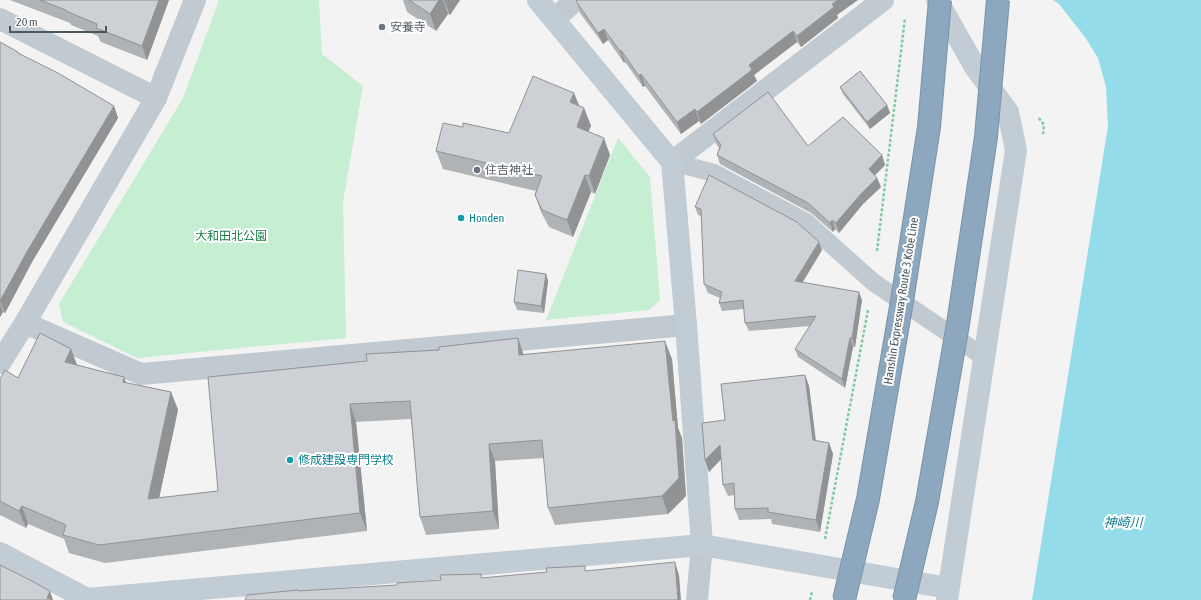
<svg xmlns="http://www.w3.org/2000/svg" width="1201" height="600" viewBox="0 0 1201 600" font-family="'Asap Condensed','Noto Sans JP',sans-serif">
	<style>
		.green { fill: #c5eed2 }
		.water { fill: #94dce9 }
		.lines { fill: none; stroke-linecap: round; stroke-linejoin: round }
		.path { stroke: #7ecba1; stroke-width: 2.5; stroke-dasharray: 3 2; stroke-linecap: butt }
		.lane { stroke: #c1cad0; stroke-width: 18 }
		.street { stroke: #c1cad0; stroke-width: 22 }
		.secondary { stroke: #c2ccd5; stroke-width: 22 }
		.highway-bridge-casing { stroke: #7893aa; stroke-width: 24; stroke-linecap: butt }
		.highway-bridge { stroke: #8da8be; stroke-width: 22 }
		.wall { fill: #b0b3b6 }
		.shaded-wall { fill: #909294 }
		.building { fill: #cdd0d4; stroke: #909294 }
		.worship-dot { fill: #6b7280; stroke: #fff; stroke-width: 1.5 }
		.culture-dot { fill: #0f9aa8; stroke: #fff; stroke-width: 1.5 }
		.labels { text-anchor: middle; stroke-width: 4; stroke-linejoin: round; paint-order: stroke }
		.worship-label { font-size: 12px; fill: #5b616d; stroke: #fff; text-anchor: start }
		.culture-label { font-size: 12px; fill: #0d838f; stroke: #fff; text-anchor: start }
		.park-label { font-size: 12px; fill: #1d7f48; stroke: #fff }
		.street-label { font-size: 12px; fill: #4b575f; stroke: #fff }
		.water-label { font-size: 13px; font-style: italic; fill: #148092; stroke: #fff }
	</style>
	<rect width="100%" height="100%" fill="#f4f3f3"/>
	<g class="green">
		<path d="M219 0H319L322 54 363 86 343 202 346 338 137 358 63 322 59 304 183 98Z"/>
		<path d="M618 138 650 177 660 300 649 310 546 320Z"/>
	</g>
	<path class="water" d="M1053 0H1201V600H1032L1108 126 1106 87 1098 58 1085 37 1059 4Z"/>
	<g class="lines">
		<g class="path">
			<path d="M1039 118 1044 125 1043 134"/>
			<path d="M877 251 905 18"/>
			<path d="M825 539 868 310"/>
			<path d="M810 600 812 592"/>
		</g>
		<path class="lane" d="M672 162 714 173 806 222 873 282 984 357"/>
		<g class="street">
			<path d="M0 19 156 98"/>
			<path d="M554 19 576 0"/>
			<path d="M672 162 883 0"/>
			<path d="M25 323 141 374 686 325"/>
			<path d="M0 363 25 323 156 98 195 0"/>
			<path d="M697 600 702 545"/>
		</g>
		<g class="secondary">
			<path d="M538 0 672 162 686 325 702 545"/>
			<path d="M937 0 975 67 1008 112 1016 150 947 600"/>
			<path d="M0 553 87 599 702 545 948 588"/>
		</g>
		<g class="highway-bridge-casing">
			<g id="highway-bridge">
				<path d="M844 600 868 499 902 301 929 127 940 0"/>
				<path d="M904 600 927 502 958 324 986 137 998 0"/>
			</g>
		</g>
		<use href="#highway-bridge" class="highway-bridge"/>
	</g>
	<g class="wall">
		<path d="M10 0H169L147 60 101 42 98 36 71 25 70 23Z"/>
		<path d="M403 0H460L450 15 448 14 436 31 407 12Z"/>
		<path d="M576 1 837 15 838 18 801 47 797 42 754 75 757 81 701 124 699 121 681 134 645 86 643 87 625 62 624 63 608 40 603 44 580 13Z"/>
		<path d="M0 42 18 52 19 54 114 106 118 118 32 262 5 313 3 312 0 317Z"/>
		<path d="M840 87 887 105 890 113 870 129 843 94Z"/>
		<path d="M579 106 584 108 591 126 588 131 610 155 595 194 591 192 573 237 549 227 541 212 535 195 536 191 443 169 436 151 463 127 509 133Z"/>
		<path d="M713 134 882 155 885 165 875 175 877 178 881 187 863 204 839 233 835 229 833 232 811 213 720 164 717 155 719 148 716 144Z"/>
		<path d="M695 207 822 250 802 283 862 300 855 347H853L845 388 798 357 795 349 810 326 749 331 745 323 744 309 722 311 719 303 720 298 708 293 704 284 701 216 698 215Z"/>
		<path d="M546 274 548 281 544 313 517 310 514 302Z"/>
		<path d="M518 338 523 354 672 359 678 428 682 438 686 496 668 514 555 525 548 508 544 458 495 461 499 529 426 535 420 517 411 419 356 422 367 531 105 563 69 553 64 539 28 524 26 528 0 515V379L18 378 77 365 124 377 126 383 171 392 178 410 159 498 218 491 367 361 439 350Z"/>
		<path d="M805 375 809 386 816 441 829 443 833 454 820 532 772 524 771 519 739 520 735 509 734 495 728 496 723 485 721 459 709 472 705 460 725 420Z"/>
	</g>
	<g class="shaded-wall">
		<path d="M159 0H169L147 60 142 46Z"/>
		<path d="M439 0H443L448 14 436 31 430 14Z"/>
		<path d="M444 0H460L450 15Z"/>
		<path d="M838 0H858L837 15 838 18 801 47 797 36 832 4Z"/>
		<path d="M604 29 608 40 603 44 598 33Z"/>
		<path d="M793 31 797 42 754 75 757 81 701 124 697 112 749 65Z"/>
		<path d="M621 50 625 62 624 63 620 51Z"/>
		<path d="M641 74 645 86 643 87 639 76Z"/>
		<path d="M574 93 581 110 570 102Z"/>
		<path d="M887 105 890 113 870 129 867 122Z"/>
		<path d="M114 106 118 118 32 262 5 313 0 301 28 250Z"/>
		<path d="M584 108 591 126 583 144 577 127Z"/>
		<path d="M695 109 699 121 681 134 677 122Z"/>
		<path d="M604 138 610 155 595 194 589 176Z"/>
		<path d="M882 155 885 165 872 178 869 169Z"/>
		<path d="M585 175 591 192 573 237 567 220Z"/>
		<path d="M877 178 881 187 863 204 839 233 836 223 860 195Z"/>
		<path d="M832 220 835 229 833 232 830 223Z"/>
		<path d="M819 242 822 250 798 290 795 281Z"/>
		<path d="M546 274 548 281 544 313 541 306Z"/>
		<path d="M859 292 862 300 855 347 852 338Z"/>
		<path d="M0 304 3 312 0 317Z"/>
		<path d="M518 338 524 356 519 355Z"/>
		<path d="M850 338 853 347 845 388 842 379Z"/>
		<path d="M665 341 672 359 678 428 682 438 686 496 668 514 662 496 673 421 672 412Z"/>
		<path d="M71 349 78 367 65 362Z"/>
		<path d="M805 375 809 386 817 452 813 440Z"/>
		<path d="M124 377 130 394 123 382Z"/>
		<path d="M171 392 178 410 155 517 148 499Z"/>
		<path d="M350 404 356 422 367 531 360 513Z"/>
		<path d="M829 443 833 454 820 532 816 520Z"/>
		<path d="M489 444 495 461 499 529 493 511Z"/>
		<path d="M720 445 724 456 709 472 705 460Z"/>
		<path d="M22 506 28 524 26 528 19 511Z"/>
		<path d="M675 562 679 575 681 600H678Z"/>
		<path d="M50 591 53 600H48L47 598Z"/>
	</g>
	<g class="building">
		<path d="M40 0H159L142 46 96 28 97 24 66 11V10Z"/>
		<path d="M409 0H439L430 14Z"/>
		<path d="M577 0H838L832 4 834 7 797 36 793 31 749 65 752 70 697 112 695 109 677 122 641 74 639 76 621 50 620 51 604 29 598 33 576 1Z"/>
		<path d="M0 42 18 52V53L58 73 114 106 28 250 0 301Z"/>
		<path d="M860 71 887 105 867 122 840 87Z"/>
		<path d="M533 76 574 93 570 102 584 108 577 127 604 138 589 176 585 175 567 220 542 210 535 195 542 176 436 151 443 123 463 127V123L509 133Z"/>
		<path d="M768 92 808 146 843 117 882 155 869 169 877 178 860 195 836 223 832 220 830 223 808 203 717 155 721 145 713 134Z"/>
		<path d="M709 175 797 222 819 242 795 281 859 292 852 338H850L842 379 795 349 816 316 745 323 743 300 719 303 722 292 704 284 701 209 695 207Z"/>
		<path d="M518 270 546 274 541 306 514 302Z"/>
		<path d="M40 333 71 349 65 362 124 377 123 382 171 392 148 499 218 491 208 377 367 361 366 354 439 350V347L518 338 519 355 665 341 672 412 673 421 675 420 679 478 662 496 548 508 542 440 489 444 493 511 420 517 410 401 350 404 360 513 99 545 63 535 66 525 22 506 19 511 0 501V379L5 370 18 378Z"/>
		<path d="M805 375 813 440 829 443 816 520 768 512V508L735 509 734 483 723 485 720 445 705 460 702 423 725 420 721 384Z"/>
		<path d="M675 562 678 600H245L247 595 298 590V591L397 585V583L441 580 440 575 481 574V578L547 572 546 568 585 566V571Z"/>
		<path d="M0 565 28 579 50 591 47 598 52 600H0Z"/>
	</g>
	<g class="worship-dot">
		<circle cx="382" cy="27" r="4"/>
		<circle cx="477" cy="170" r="4"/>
	</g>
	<g class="culture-dot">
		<circle cx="461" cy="218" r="4"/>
		<circle cx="290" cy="460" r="4"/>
	</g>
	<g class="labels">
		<g class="worship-label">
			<text x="390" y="31">安養寺</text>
			<text x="485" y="174">住吉神社</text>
		</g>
		<g class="culture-label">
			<text x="469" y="222">Honden</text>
			<text x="298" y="464">修成建設専門学校</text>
		</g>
		<g class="park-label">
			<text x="231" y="240">大和田北公園</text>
		</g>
		<g class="street-label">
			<text transform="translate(901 301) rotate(-81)" y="4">Hanshin Expressway Route 3 Kobe Line</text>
		</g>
		<g class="water-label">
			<text x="1123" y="527">神崎川</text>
		</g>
	</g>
	<path d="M10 26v6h96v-6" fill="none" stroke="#4b575f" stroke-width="2"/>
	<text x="16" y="26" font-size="12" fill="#4b575f" stroke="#ffffff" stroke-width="3" paint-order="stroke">20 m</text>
</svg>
